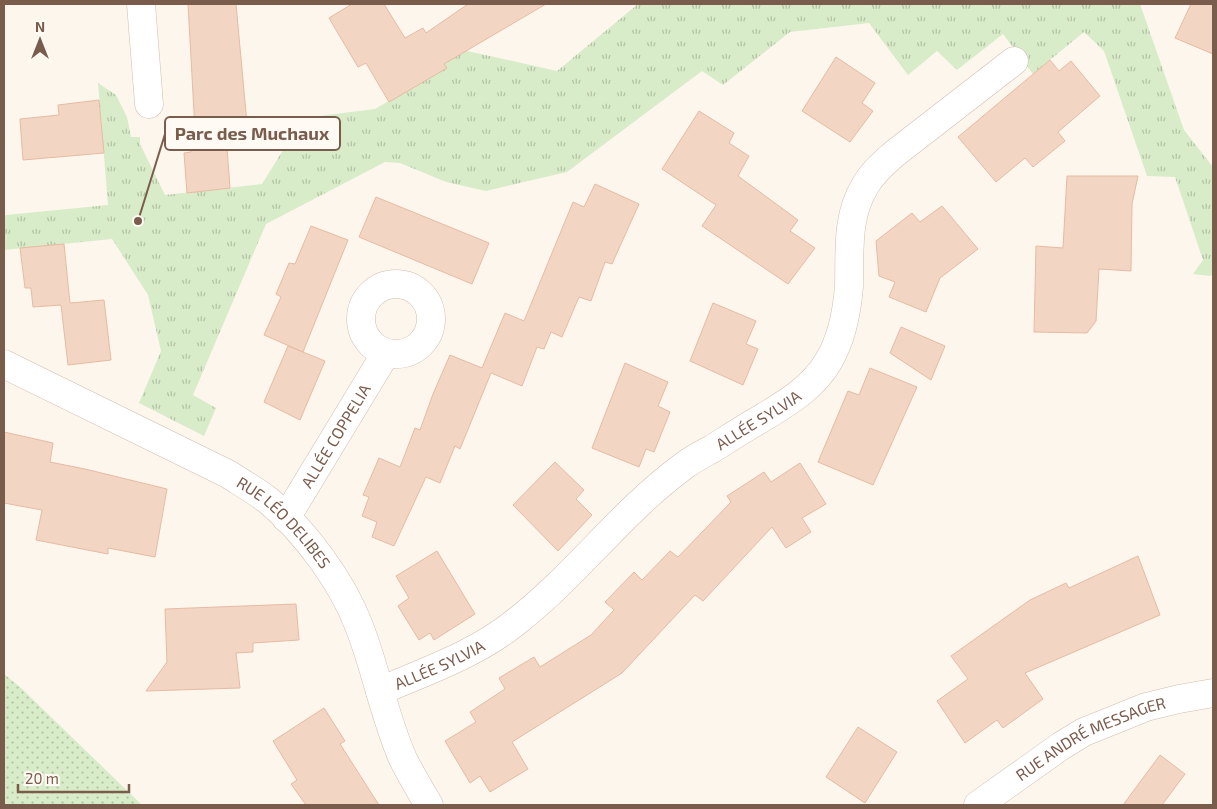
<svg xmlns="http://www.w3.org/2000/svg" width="1217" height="809" viewBox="0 0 1217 809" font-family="'Exo 2',sans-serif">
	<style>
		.grass { fill: url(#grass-dots) }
		.park { fill: url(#park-tufts) }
		.building { fill: #f3d5c3; stroke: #e6bba3 }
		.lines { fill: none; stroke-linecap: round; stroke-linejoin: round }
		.minor-casing { stroke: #d1beb0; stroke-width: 29 }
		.minor { stroke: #fff; stroke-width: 28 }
		.labels { text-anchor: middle; stroke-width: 4; stroke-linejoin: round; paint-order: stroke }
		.street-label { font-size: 16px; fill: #7a5c4d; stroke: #fffaf3 }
		.leader { fill: none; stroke: #7a5c4d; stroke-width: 2 }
		.callout-dot { fill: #7a5c4d; stroke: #fffaf3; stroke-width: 2 }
		.callout { fill: #fffaf3; stroke: #7a5c4d; stroke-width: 2 }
		.callout-label { font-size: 18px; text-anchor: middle; font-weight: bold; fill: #7a5c4d }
	</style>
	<defs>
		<pattern id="grass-dots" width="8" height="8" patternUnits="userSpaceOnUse" patternTransform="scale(1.25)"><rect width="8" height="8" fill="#d8ecc9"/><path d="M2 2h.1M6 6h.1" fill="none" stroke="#b4c2a5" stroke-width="1.8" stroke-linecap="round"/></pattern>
		<pattern id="park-tufts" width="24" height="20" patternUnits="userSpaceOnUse" patternTransform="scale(1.25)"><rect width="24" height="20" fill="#d8ecc9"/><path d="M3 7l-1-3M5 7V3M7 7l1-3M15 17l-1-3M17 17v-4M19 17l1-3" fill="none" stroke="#b4c2a5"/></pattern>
	</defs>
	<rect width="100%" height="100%" fill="#fdf6ec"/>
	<path class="grass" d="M4 674 20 687 142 805H4Z"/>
	<path class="park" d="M638 4H1140L1184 130 1213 167V274L1210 276 1193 274 1203 260 1175 177 1147 176 1104 51 1084 32 1033 74 1003 34 957 70 937 51 908 75 869 23 790 32 723 85 702 71 567 172 486 191 446 182 400 163 385 162 266 224 193 395 216 408 204 436 139 403 161 351 148 295 112 239 4 250V217L6 215 108 205 98 83 116 95 127 117 131 137H140V144L165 195 262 184 303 118 375 109 446 68 426 34 447 24 467 51 557 71Z"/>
	<g class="building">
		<path d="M188 4H236L247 124 231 126 233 146 227 148 230 188 187 193 184 153 191 152 190 130H195Z"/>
		<path d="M352 4H384L405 38 423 28 426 33 468 4H546L444 64 447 68 389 102 366 63 358 67 329 18Z"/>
		<path d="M1191 4H1213V54L1175 38Z"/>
		<path d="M836 57 875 83 862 103 873 111 850 142 802 111Z"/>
		<path d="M1050 60 1059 71 1071 61 1100 96 1058 132 1065 141 1033 167 1025 158 996 182 958 137Z"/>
		<path d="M99 100 104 153 23 160 20 119 59 115 58 105Z"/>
		<path d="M699 111 734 133 729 143 749 156 738 176 798 220 790 231 815 248 788 284 702 226 716 205 662 169Z"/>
		<path d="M1067 176H1138L1132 204 1131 271 1099 269 1096 321 1087 333 1034 332 1036 246 1063 248Z"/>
		<path d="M595 184 639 204 612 264 605 262 591 301 579 297 562 337 551 332 544 349 537 347 522 386 491 373 460 449 455 446 440 483 426 477 394 546 372 537 377 522 362 516 369 497 363 495 379 458 400 467 415 428 420 430 433 394 450 355 482 368 505 313 524 321 573 202 584 207Z"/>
		<path d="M376 197 489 243 472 284 359 237Z"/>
		<path d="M942 206 978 249 940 278 926 312 889 297 895 282 879 276 876 241 912 213 920 222Z"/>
		<path d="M311 226 348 240 303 352 264 335 281 297 276 294 289 263 295 264Z"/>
		<path d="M64 244 70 303 104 300 111 360 68 365 61 305 33 307 31 288H25L20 248Z"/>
		<path d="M713 303 756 321 746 344 758 349 743 385 690 361Z"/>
		<path d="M901 327 945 346 931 380 890 353Z"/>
		<path d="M288 346 325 361 300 420 264 402Z"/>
		<path d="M625 363 668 382 658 406 670 412 654 452 646 449 639 467 592 448Z"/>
		<path d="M870 368 917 387 873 485 818 462 848 391 859 395Z"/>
		<path d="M4 432 53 443 50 462 85 469 167 489 155 557 108 548V554L36 540 42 510 4 503Z"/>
		<path d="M555 462 584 490 576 499 592 515 558 551 513 505Z"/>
		<path d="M800 463 826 504 802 518 811 532 786 548 772 527 703 601 695 595 622 673 512 742 528 769 490 792 480 776 470 783 445 741 476 722 470 712 505 689 499 678 534 657 540 667 591 635 614 610 605 602 634 572 642 580 670 551 678 557 731 502 727 496 764 472 771 482Z"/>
		<path d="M437 551 475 614 434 640 430 633 419 640 398 606 409 598 396 576Z"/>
		<path d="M1138 556 1160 615 1025 673 1043 699 1003 728 997 720 965 743 937 701 968 679 951 656 1030 600 1066 583 1069 588Z"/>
		<path d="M296 604 299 640 253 643V652L236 653 240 688 146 691 167 662 165 609Z"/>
		<path d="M324 708 345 741 340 744 379 805H306L291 784 297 780 273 741Z"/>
		<path d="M858 727 897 752 865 803 826 777Z"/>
		<path d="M1160 755 1185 774 1162 805H1123Z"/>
	</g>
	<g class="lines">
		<g class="minor-casing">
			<g id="minor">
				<path d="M141 4 149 104"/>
				<circle cx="396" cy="319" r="35"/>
				<path id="s1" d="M4 364 228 474C242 483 256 491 269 501 305 532 342 581 359 626 376 669 384 716 403 759 411 775 420 790 429 805"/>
				<path id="s2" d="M286 518 386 353"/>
				<path id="s3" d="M380 691C426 671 477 654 517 621 577 574 623 510 685 465 693 459 703 454 712 449 728 439 743 429 759 420 785 404 812 389 828 362 842 339 847 312 849 286 850 252 846 217 865 186 872 173 883 164 894 154L1014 61"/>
				<path id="s4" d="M978 805 1061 746 1084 732 1146 707 1179 699 1213 693"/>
			</g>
		</g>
		<use href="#minor" class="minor"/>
	</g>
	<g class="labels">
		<g class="street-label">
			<text dy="6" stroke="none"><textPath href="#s3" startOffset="470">ALLÉE SYLVIA</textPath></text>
			<text dy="6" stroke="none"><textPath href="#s2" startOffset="96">ALLÉE COPPELIA</textPath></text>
			<text dy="6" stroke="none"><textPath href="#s1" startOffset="324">RUE LÉO DELIBES</textPath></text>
			<text dy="6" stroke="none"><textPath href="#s3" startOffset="65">ALLÉE SYLVIA</textPath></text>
			<text dy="6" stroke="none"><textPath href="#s4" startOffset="132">RUE ANDRÉ MESSAGER</textPath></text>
		</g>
	</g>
	<path class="leader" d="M138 221L165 134"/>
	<circle class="callout-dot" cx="138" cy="221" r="5"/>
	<rect class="callout" x="165" y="117" width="175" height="33" rx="5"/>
	<g class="callout-label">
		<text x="252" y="140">Parc des Muchaux</text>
	</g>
	<rect width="1217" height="809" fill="none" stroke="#7a5c4d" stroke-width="10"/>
	<g transform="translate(40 40)" stroke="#fffaf3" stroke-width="4" paint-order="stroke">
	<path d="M0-4L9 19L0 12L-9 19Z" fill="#7a5c4d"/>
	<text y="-8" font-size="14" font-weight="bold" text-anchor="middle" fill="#7a5c4d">N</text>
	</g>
	<path d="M18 784v8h111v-8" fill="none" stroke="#7a5c4d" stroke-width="2.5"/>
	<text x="25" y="784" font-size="15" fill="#7a5c4d" stroke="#fffaf3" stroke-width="4" paint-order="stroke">20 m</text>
</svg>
